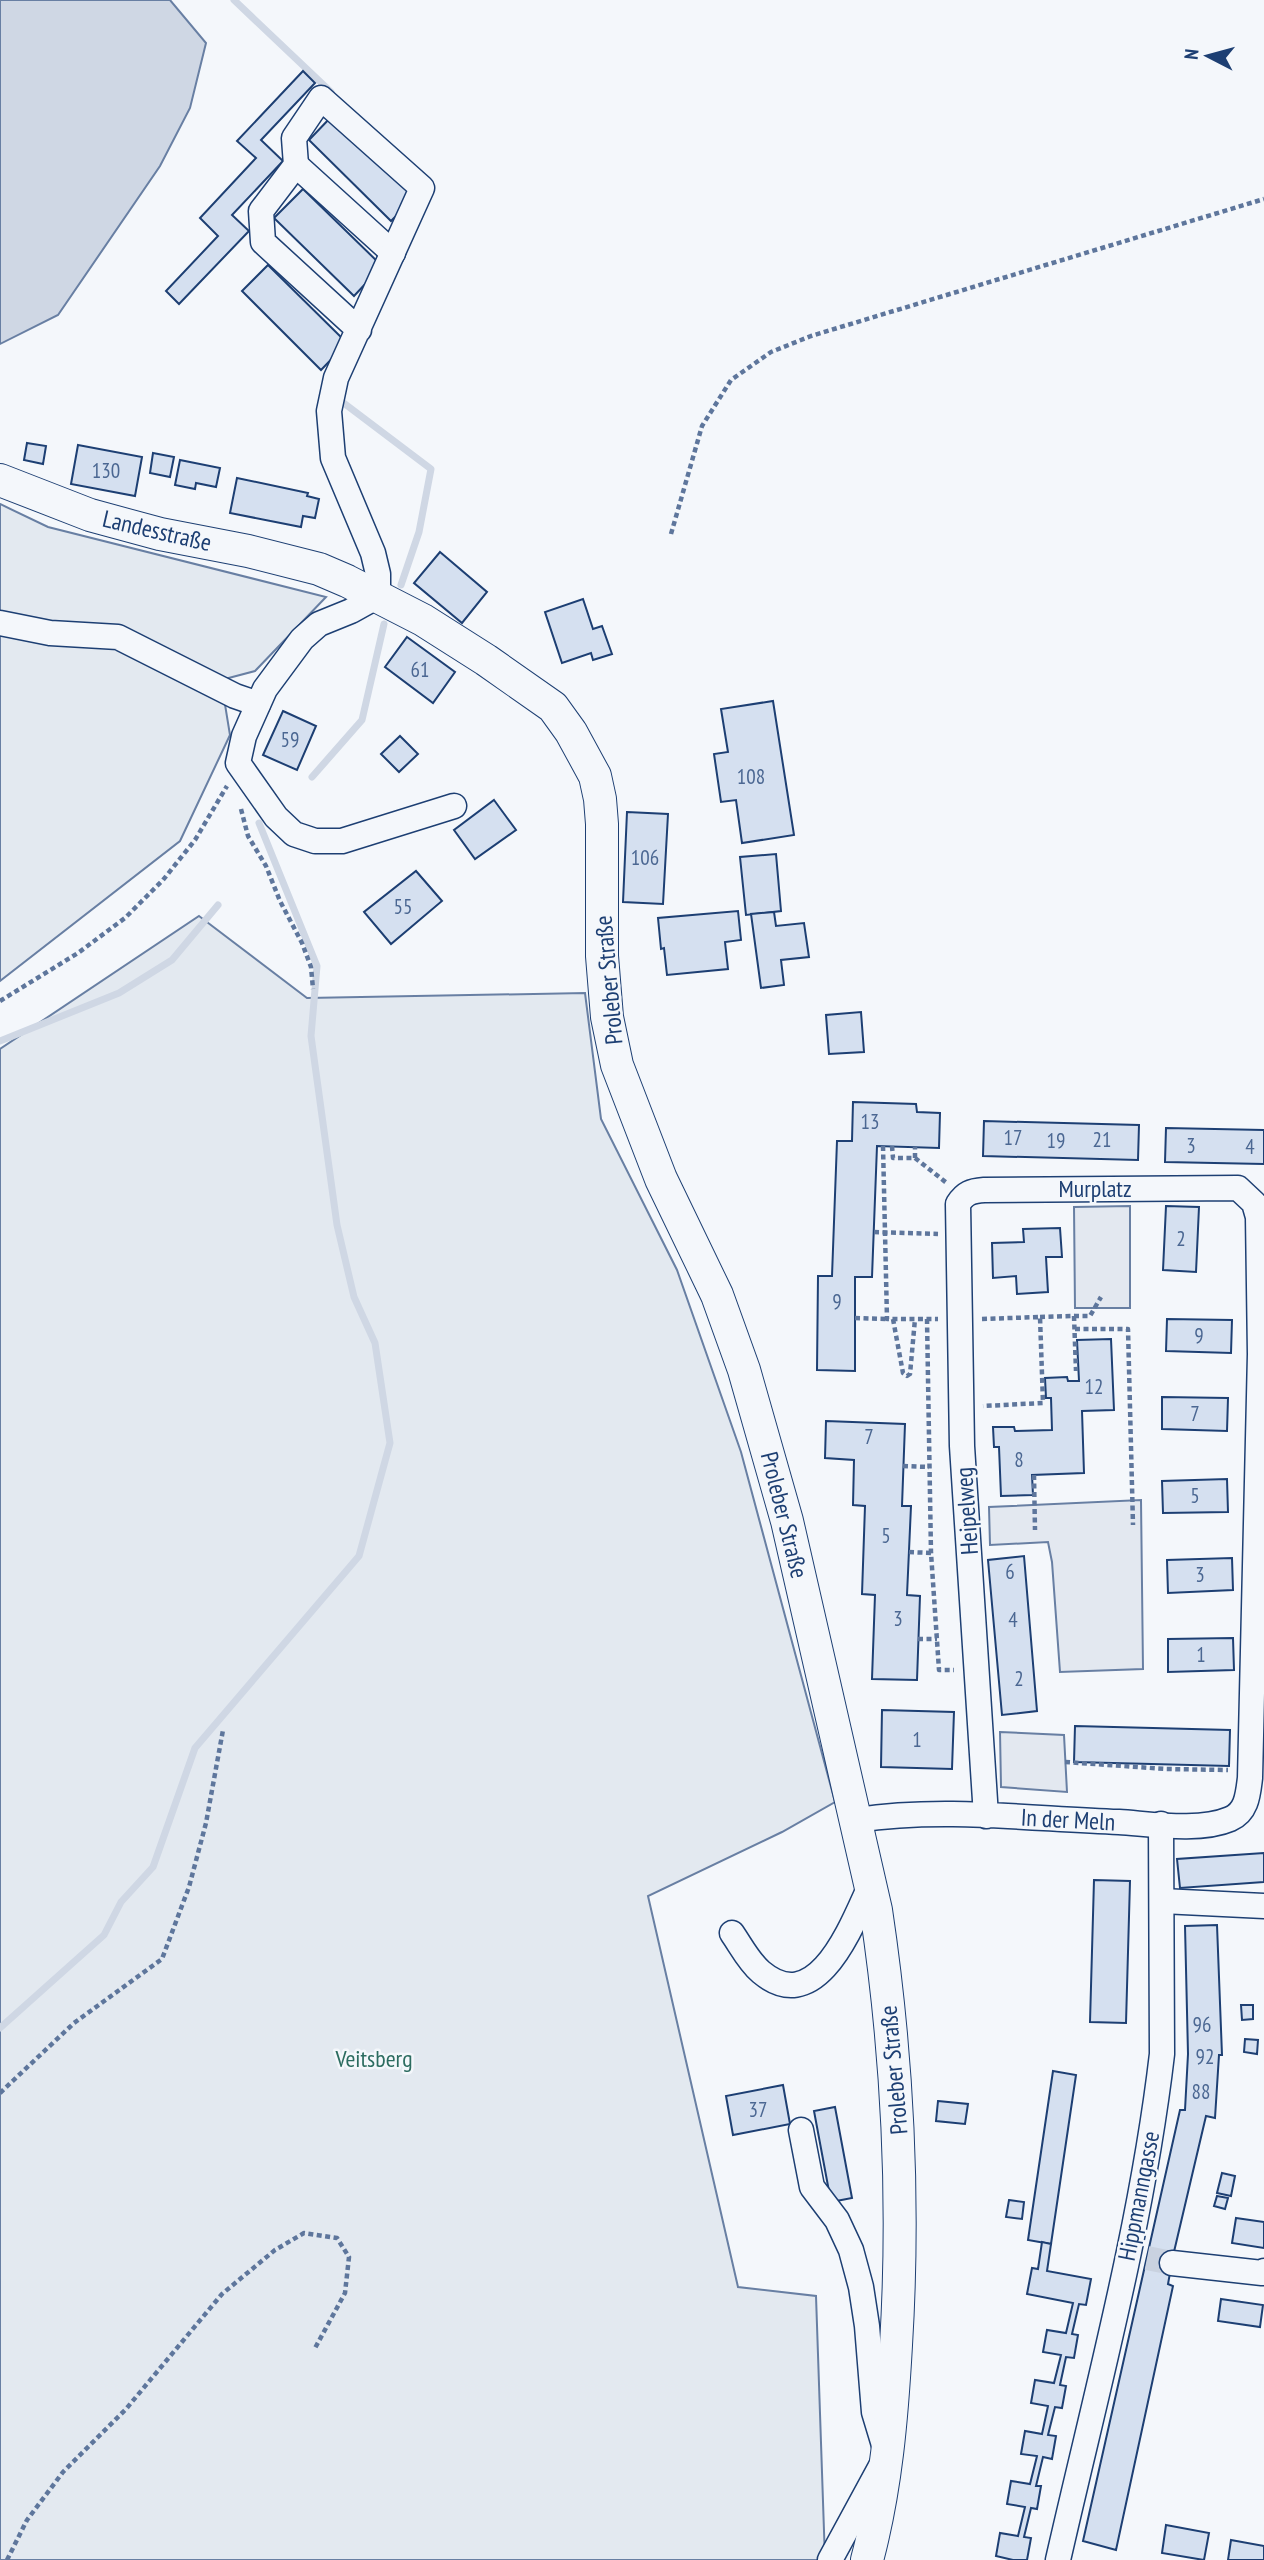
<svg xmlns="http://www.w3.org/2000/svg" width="1264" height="2560" viewBox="0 0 1264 2560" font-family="'PT Sans Narrow',sans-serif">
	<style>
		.green { fill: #e3e9f0; stroke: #687fa3; stroke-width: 2 }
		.parking { fill: #e3e8f0; stroke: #687fa3; stroke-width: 2 }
		.water { fill: #cfd7e4; stroke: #687fa3; stroke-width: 2 }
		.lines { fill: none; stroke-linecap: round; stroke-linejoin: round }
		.stream { stroke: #cfd7e4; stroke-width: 7 }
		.building { fill: #d5e0f0; stroke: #1d3f73; stroke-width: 2 }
		.minor-tunnel { stroke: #c9d2e0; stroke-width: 24; stroke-dasharray: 24 12; stroke-linecap: butt }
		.minor-casing { stroke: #1d3f73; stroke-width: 27 }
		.major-casing { stroke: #1d3f73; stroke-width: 34 }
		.path { stroke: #5e769c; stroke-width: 4.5; stroke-dasharray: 5 3.5; stroke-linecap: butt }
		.minor { stroke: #f4f7fb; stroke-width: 24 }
		.major { stroke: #f4f7fb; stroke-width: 32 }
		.labels { text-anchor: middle; stroke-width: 5; stroke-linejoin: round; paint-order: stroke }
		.number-label { font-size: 21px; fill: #4b6792 }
		.street-label { font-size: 24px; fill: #1d3f73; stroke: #f4f7fb }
		.park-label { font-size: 24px; fill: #2c6c60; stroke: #f4f7fb }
	</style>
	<rect width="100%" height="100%" fill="#f4f7fb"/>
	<g class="green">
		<path d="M0 504 48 527 326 597 255 671 221 680 230 735 180 841 0 981Z"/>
		<path d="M199 916 307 998 585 993 601 1119 677 1270 741 1452 835 1802 782 1832 648 1896 738 2287 816 2296 825 2560H0V1049Z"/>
	</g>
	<g class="parking">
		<path d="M1130 1206V1308H1075L1074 1207Z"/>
		<path d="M1141 1500 1143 1669 1060 1672 1052 1562 1048 1542 990 1545 989 1507Z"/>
		<path d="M1000 1732 1064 1735 1067 1792 1001 1787Z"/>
	</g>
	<path class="water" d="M0 0H170L206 43 190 108 160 166 58 315 0 344Z"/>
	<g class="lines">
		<g class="stream">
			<path d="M234 0 331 92"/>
			<path d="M341 396V401L431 469 419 532 401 585"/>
			<path d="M312 777 362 720 384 624"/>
			<path d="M0 1041 119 993 172 960 218 905"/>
			<path d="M0 2028 104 1935 121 1902 153 1867 195 1748 359 1556 390 1443 375 1343 354 1297 337 1225 311 1036 317 966 259 823"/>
		</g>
	</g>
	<g class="building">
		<path d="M303 71 315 83 261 140 283 161 232 215 249 231 179 304 166 291 218 236 200 218 256 158 237 141Z"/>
		<path d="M332 116 415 197 391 221 309 140Z"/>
		<path d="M303 189 382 266 354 296 274 218Z"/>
		<path d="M268 265 347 343 321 370 242 291Z"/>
		<path d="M27 443 46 446 43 464 24 460Z"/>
		<path d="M78 445 142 457 135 496 71 484Z"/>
		<path d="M153 453 174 457 170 477 150 473Z"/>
		<path d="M180 460 220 468 216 487 196 483 195 489 175 485Z"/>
		<path d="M237 478 308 493 307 496 319 499 315 518 303 516 301 527 230 513Z"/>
		<path d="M440 552 487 592 462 623 414 583Z"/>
		<path d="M583 599 593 629 602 626 612 654 593 660 591 653 562 663 545 612Z"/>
		<path d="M407 637 455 672 433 703 385 667Z"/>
		<path d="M773 701 794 835 742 843 736 800 721 802 714 754 728 752 721 709Z"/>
		<path d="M283 711 316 726 297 770 263 755Z"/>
		<path d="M400 736 418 754 399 772 381 754Z"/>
		<path d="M494 800 516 830 475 859 454 830Z"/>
		<path d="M627 812 668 814 663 904 623 902Z"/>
		<path d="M776 854 781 911 746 915 740 857Z"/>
		<path d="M416 871 442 901 391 944 364 912Z"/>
		<path d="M738 911 741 940 725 942 728 969 667 975 664 948 661 949 658 918Z"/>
		<path d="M774 912 776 926 804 923 809 957 781 960 784 985 761 988 751 914Z"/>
		<path d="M861 1012 864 1052 829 1054 826 1015Z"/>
		<path d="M853 1102 916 1104 917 1112 940 1113 939 1148 877 1146 872 1277H855V1371L817 1370 818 1276H832L837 1141H852Z"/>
		<path d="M984 1121 1139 1125 1138 1160 983 1156Z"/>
		<path d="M1166 1128 1264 1130V1164L1165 1162Z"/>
		<path d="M1166 1206 1199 1207 1196 1272 1163 1270Z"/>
		<path d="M1060 1228 1062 1257H1046L1048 1292 1017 1294 1016 1276 993 1278 992 1243 1024 1242 1023 1229Z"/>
		<path d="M1167 1319 1232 1320 1231 1353 1166 1351Z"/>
		<path d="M1111 1339 1114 1410 1082 1411 1084 1473 1032 1475 1033 1495 1001 1496 999 1447H994L993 1427H1014L1015 1431 1052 1430 1051 1398H1046L1045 1378 1067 1377 1068 1381H1079L1077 1340Z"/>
		<path d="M1162 1397 1228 1398 1227 1431 1162 1429Z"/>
		<path d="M826 1421 905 1424 902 1506H911L907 1595 920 1596 917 1680 872 1679 875 1595 862 1594 865 1506 853 1505 854 1460 825 1458Z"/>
		<path d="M1227 1479 1228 1512 1163 1513 1162 1481Z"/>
		<path d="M1024 1556 1037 1711 1002 1715 988 1560Z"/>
		<path d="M1232 1558 1233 1590 1168 1593 1167 1560Z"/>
		<path d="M1233 1638 1234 1670 1168 1672V1639Z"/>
		<path d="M882 1710 954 1712 952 1769 881 1767Z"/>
		<path d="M1075 1726 1230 1730 1229 1766 1074 1762Z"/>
		<path d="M1264 1853V1882L1180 1888 1177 1859Z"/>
		<path d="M1094 1880 1130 1881 1126 2023 1090 2022Z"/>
		<path d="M1217 1925 1222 2055H1219L1215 2118 1206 2116 1173 2256 1168 2284 1173 2286 1116 2550 1083 2541 1180 2110H1185L1188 2054 1185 1926Z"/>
		<path d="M1241 2005H1253V2019L1242 2020Z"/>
		<path d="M1245 2039 1258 2040 1257 2054 1244 2052Z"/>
		<path d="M1053 2071 1076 2075 1051 2244 1028 2240Z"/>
		<path d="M783 2085 790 2124 733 2135 726 2096Z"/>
		<path d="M938 2101 968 2104 965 2124 936 2121Z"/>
		<path d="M835 2107 852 2198 831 2202 814 2111Z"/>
		<path d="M1222 2173 1235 2176 1231 2196 1217 2193Z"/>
		<path d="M1217 2196 1228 2198 1225 2209 1214 2206Z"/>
		<path d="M1009 2200 1024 2202 1022 2219 1006 2217Z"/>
		<path d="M1236 2218 1264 2222V2248L1232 2243Z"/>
		<path d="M1042 2242 1051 2244 1047 2271 1091 2279 1086 2305 1079 2304 1072 2334 1078 2335 1074 2358 1066 2357 1060 2385 1066 2386 1062 2408 1055 2407 1048 2435 1056 2436 1052 2459 1043 2457 1036 2486H1041L1037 2509 1031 2508 1024 2537 1031 2538 1027 2560H1013L996 2556 1000 2533 1018 2536 1025 2507 1007 2504 1011 2481 1030 2484 1037 2456 1021 2454 1025 2431 1042 2434 1048 2406 1031 2403 1035 2380 1054 2383 1061 2355 1043 2352 1047 2330 1066 2333 1073 2303 1027 2294 1032 2268 1038 2269Z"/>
		<path d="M1221 2299 1263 2305 1260 2327 1218 2321Z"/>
		<path d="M1166 2525 1209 2533 1204 2560 1162 2553Z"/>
		<path d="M1231 2540 1264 2546V2560H1228Z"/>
	</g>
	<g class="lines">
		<path class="minor-tunnel" d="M1147 2258 1172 2263"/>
		<g class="minor-casing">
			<g id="minor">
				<path d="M296 165 393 253"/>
				<path d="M359 330 263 242 261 211 296 165 294 138 321 98 422 188 336 378 329 411 333 458 373 553 378 574V596L351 611 319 624 302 639 265 689 244 736 238 763 276 817 294 834 315 841H342L454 806"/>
				<path d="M0 623 50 633 118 637 235 696 258 704"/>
				<path d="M857 1820C943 1807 1032 1819 1119 1822 1151 1824 1200 1832 1230 1819 1247 1812 1248 1794 1250 1778L1260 1354 1258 1217 1254 1203 1238 1188 984 1190C971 1191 965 1193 958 1204L962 1446 986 1816"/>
				<path d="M1162 1901 1264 1906"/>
				<path d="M732 1933C741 1946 749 1962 761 1972 818 2020 853 1922 871 1884"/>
				<path d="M801 2130 812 2187 837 2220 851 2250 861 2287 867 2326 874 2412 887 2455 830 2560"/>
				<path d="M1172 2263 1262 2273 1264 2271"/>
				<path d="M1058 2560C1096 2393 1142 2225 1162 2054L1161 1824"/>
			</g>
		</g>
		<g class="major-casing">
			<path id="major" d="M0 480 90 515 160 534 248 551 319 569 347 581 423 620 486 660 553 707 571 732 595 776 600 799 602 824V956L607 1017 617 1065 661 1179 717 1295 744 1370 787 1521 876 1910C898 2057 905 2197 896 2345 892 2417 886 2489 867 2560"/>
		</g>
		<g class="path">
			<path d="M671 534 702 426 731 380 771 352 811 336 1264 199"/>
			<path d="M241 809 248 836 266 866 280 901 302 943 311 967 313 989"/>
			<path d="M0 1001 78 953 125 918 163 880 195 840 227 786"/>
			<path d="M883 1146 887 1319H938"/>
			<path d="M892 1146 893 1158H915L948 1184"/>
			<path d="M915 1158V1147"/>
			<path d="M874 1232 938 1234"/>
			<path d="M1074 1316H1090L1101 1297"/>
			<path d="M1040 1317 1074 1316 1076 1371"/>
			<path d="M855 1318 887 1319"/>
			<path d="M893 1319 903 1373 907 1376 910 1374 915 1319"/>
			<path d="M927 1319 931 1553 939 1670H954"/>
			<path d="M982 1319 1040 1317 1043 1403 983 1406"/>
			<path d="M1075 1329H1128L1133 1525"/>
			<path d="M903 1466 929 1467"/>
			<path d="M1034 1475 1035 1530"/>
			<path d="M909 1552 931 1553"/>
			<path d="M918 1639H937"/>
			<path d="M1065 1762 1166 1769 1228 1770"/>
			<path d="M0 2093 74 2023 162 1959 189 1887 206 1823 223 1730"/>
			<path d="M7 2560 27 2520 63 2472 126 2409 222 2294 275 2250 304 2233 337 2238 349 2257 345 2293 314 2350"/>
		</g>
		<use href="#minor" class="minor"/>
		<use href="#major" class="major"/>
	</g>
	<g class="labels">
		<g class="number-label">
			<text x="106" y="478">130</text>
			<text x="420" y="677">61</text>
			<text x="290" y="747">59</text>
			<text x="751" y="784">108</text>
			<text x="645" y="865">106</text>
			<text x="403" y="914">55</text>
			<text x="870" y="1129">13</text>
			<text x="1013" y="1145">17</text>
			<text x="1102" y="1147">21</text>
			<text x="1056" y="1148">19</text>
			<text x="1191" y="1153">3</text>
			<text x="1250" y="1154">4</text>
			<text x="1181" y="1246">2</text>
			<text x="837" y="1309">9</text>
			<text x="1199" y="1343">9</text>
			<text x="1094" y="1394">12</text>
			<text x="1195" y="1421">7</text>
			<text x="869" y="1444">7</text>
			<text x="1019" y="1467">8</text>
			<text x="1195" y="1503">5</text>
			<text x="886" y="1543">5</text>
			<text x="1010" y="1579">6</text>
			<text x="1200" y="1582">3</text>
			<text x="898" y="1626">3</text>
			<text x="1013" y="1627">4</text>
			<text x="1201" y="1662">1</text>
			<text x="1019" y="1686">2</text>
			<text x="917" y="1747">1</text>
			<text x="1202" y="2032">96</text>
			<text x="1205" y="2064">92</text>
			<text x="1201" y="2099">88</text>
			<text x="758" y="2117">37</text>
		</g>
		<g class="street-label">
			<text transform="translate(157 531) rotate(13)" y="8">Landesstraße</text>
			<text transform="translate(609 980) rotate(-95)" y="8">Proleber Straße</text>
			<text x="1095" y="1197">Murplatz</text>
			<text transform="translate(967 1511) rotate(-94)" y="8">Heipelweg</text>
			<text transform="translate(784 1515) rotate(76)" y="8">Proleber Straße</text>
			<text transform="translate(1068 1820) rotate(3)" y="8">In der Meln</text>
			<text transform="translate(894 2070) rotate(-95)" y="8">Proleber Straße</text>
			<text transform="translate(1139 2196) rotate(-79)" y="8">Hippmanngasse</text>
		</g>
		<g class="park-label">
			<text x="374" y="2067">Veitsberg</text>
		</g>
	</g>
	<g transform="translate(1208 56) rotate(276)" stroke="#f4f7fb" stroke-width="5" paint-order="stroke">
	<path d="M0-5L12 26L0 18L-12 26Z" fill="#1d3f73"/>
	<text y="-10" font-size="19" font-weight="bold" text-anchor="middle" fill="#1d3f73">N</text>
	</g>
</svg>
